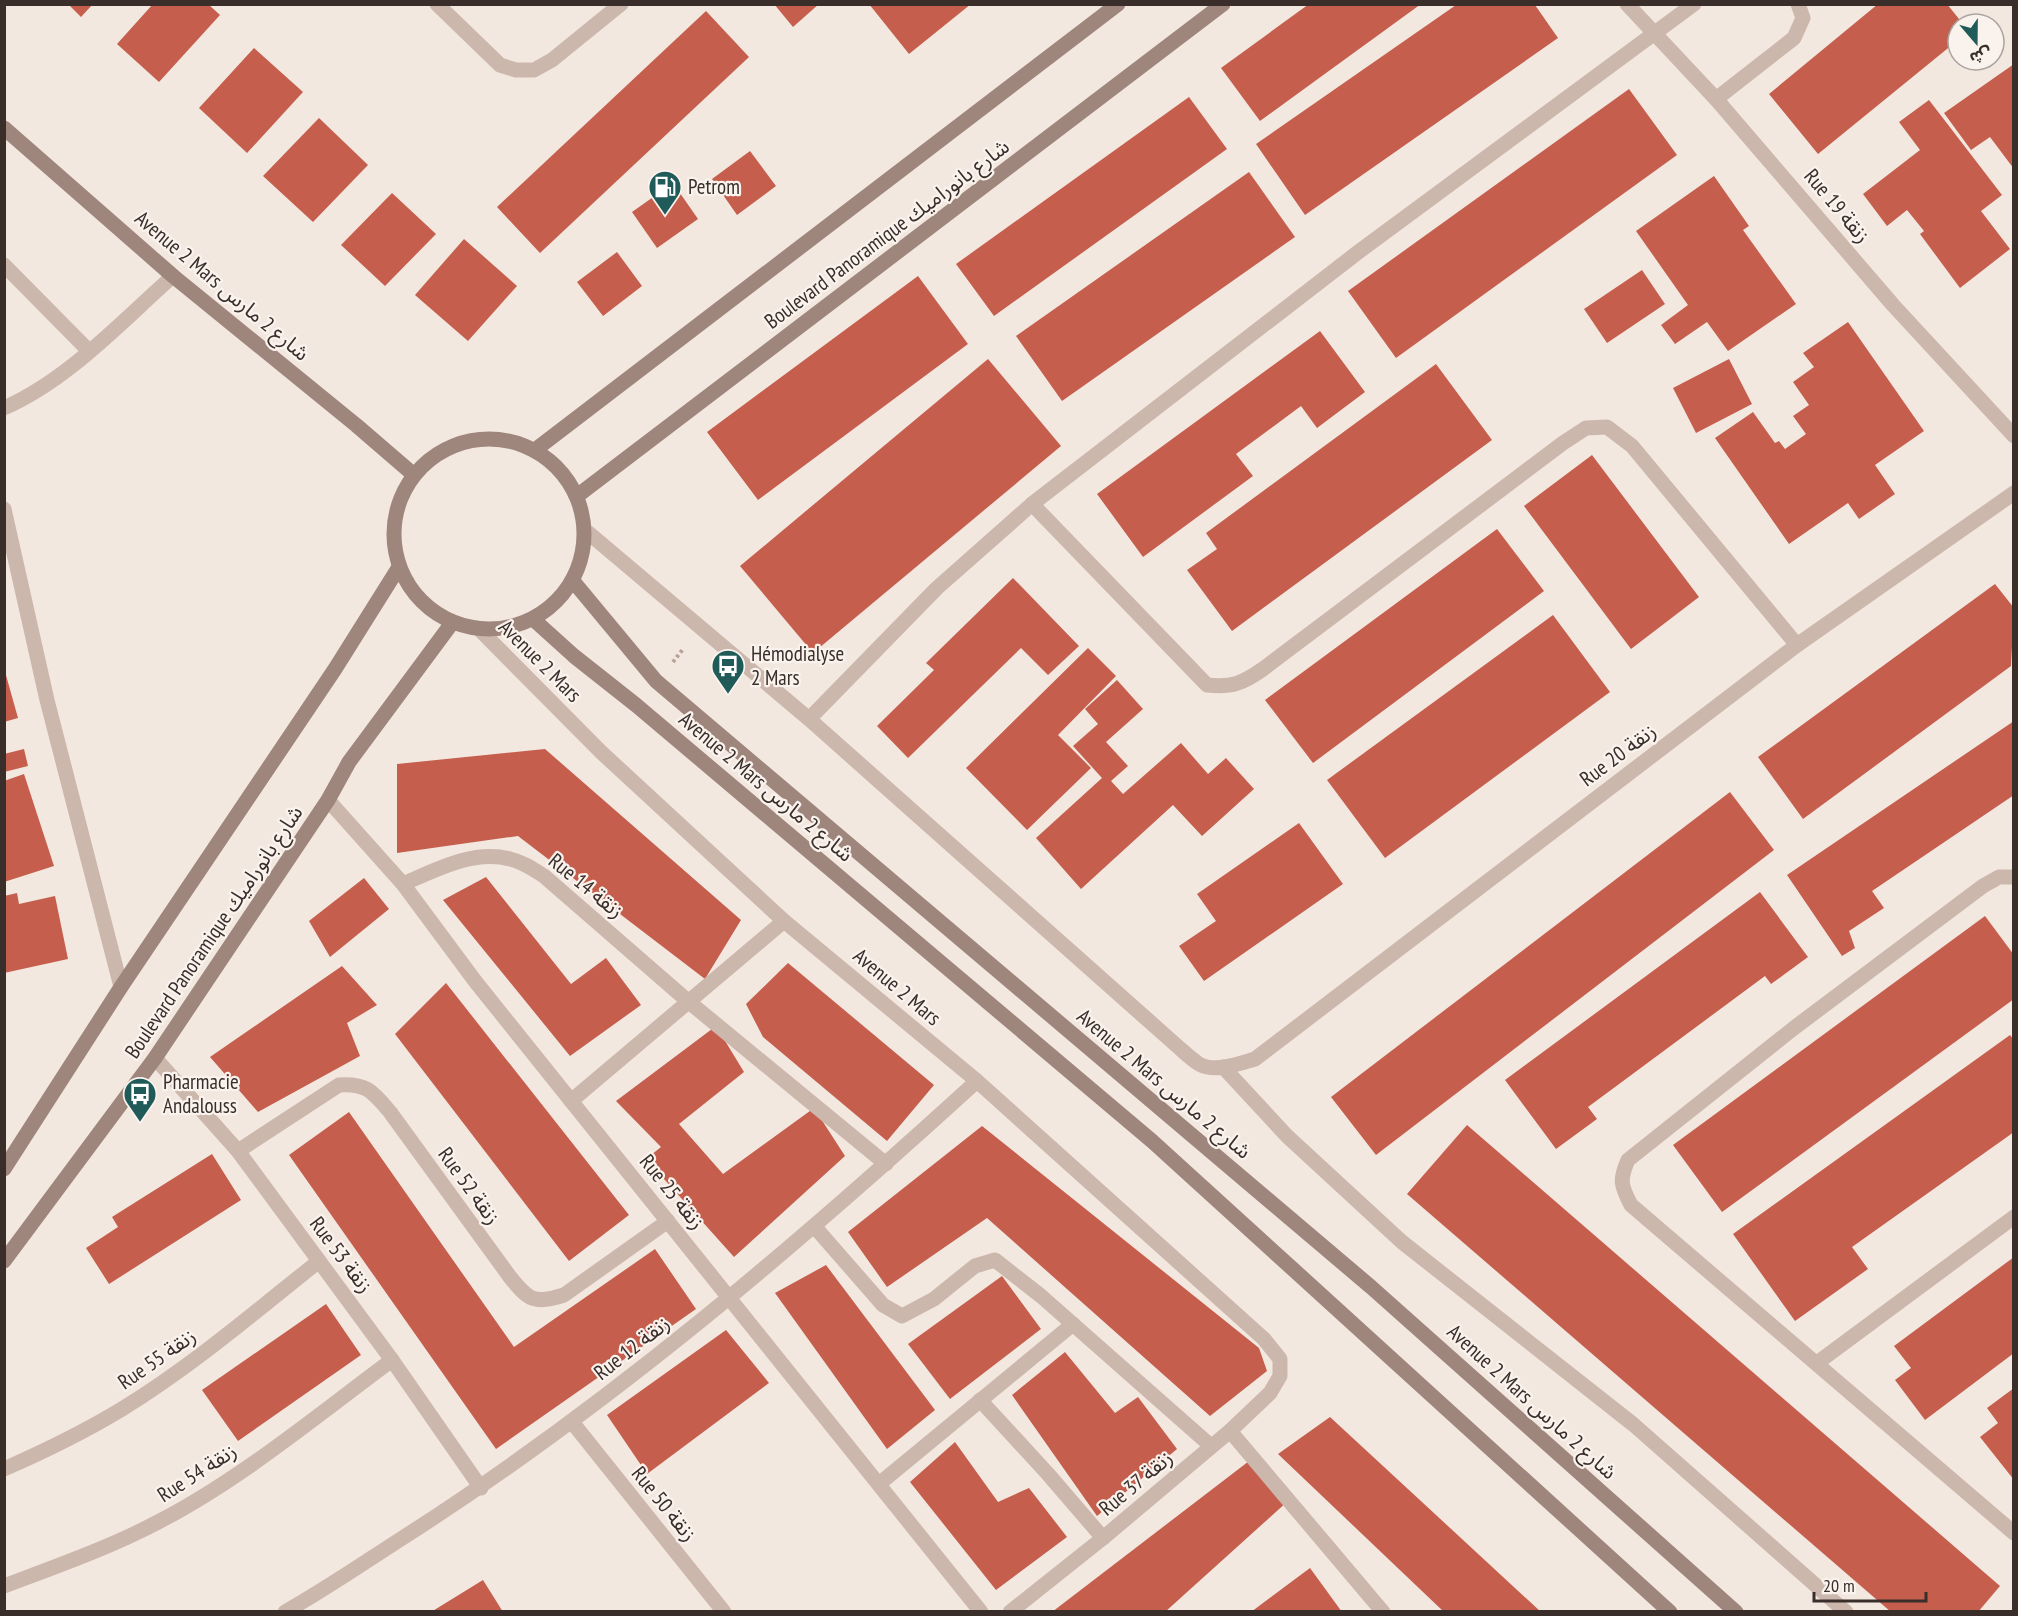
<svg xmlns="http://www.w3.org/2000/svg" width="2018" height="1616" viewBox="0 0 2018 1616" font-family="'PT Sans Narrow','Noto Sans Arabic',sans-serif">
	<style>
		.building { fill: #c55e4d }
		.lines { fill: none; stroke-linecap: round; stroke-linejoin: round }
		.path { stroke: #b8a196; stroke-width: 4; stroke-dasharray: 3 3; stroke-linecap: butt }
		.service { stroke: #ccb7ac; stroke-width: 15 }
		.minor { stroke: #ccb7ac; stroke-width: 15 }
		.secondary { stroke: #9f867d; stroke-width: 15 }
		.labels { text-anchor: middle; stroke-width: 4.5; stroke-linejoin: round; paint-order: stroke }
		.poi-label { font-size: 21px; fill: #3a2e2b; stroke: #faf3ed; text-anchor: start }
		.street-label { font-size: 21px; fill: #3a2e2b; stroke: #faf3ed }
	</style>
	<rect width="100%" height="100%" fill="#f3e8e0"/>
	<g class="building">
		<path d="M68 4H93L81 17Z"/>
		<path d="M153 4H208L220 15 159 82 117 44Z"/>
		<path d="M774 4H819L793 27Z"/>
		<path d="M869 4H971L909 54Z"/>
		<path d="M1309 4H1421L1260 121 1221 68Z"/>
		<path d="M1878 4H1947L1963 24H1958V40L1818 154 1769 94Z"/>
		<path d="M1456 5H1535L1558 38 1305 215 1256 144Z"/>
		<path d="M706 11 749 57 540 253 497 207Z"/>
		<path d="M254 48 303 92 247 153 199 108Z"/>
		<path d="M2014 64V169L1990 137 1971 150 1944 113Z"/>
		<path d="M1629 89 1677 155 1396 358 1348 291Z"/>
		<path d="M1189 97 1227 149 994 316 956 264Z"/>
		<path d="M1929 100 2002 195 1981 211 2010 249 1960 288 1920 234 1924 231 1907 210 1887 226 1863 194 1920 150 1899 122Z"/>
		<path d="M319 118 368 165 313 222 263 176Z"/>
		<path d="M750 151 776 186 737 215 712 179Z"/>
		<path d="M1249 172 1295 237 1062 401 1016 336Z"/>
		<path d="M1714 176 1749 226 1743 230 1796 304 1728 351 1707 322 1675 344 1661 325 1688 305 1636 231Z"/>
		<path d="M673 183 698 219 657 248 632 212Z"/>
		<path d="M392 193 436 234 385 286 341 245Z"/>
		<path d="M464 239 517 286 468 341 415 295Z"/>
		<path d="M617 252 642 286 603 316 577 282Z"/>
		<path d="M1642 270 1665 304 1607 343 1584 309Z"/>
		<path d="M918 276 968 344 758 500 707 432Z"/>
		<path d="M1848 322 1924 431 1875 465 1895 494 1859 519 1848 503 1789 544 1715 438 1753 412 1775 443 1779 441 1785 449 1806 434 1793 416 1809 405 1793 382 1814 367 1803 353Z"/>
		<path d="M1320 331 1365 392 1317 428 1301 406 1236 454 1253 476 1143 557 1097 494Z"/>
		<path d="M988 359 1061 446 813 653 740 566Z"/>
		<path d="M1729 359 1752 404 1696 433 1673 388Z"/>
		<path d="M1436 364 1492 440 1232 631 1187 570 1217 549 1206 533Z"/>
		<path d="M1592 455 1699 597 1631 649 1524 506Z"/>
		<path d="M1497 529 1544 591 1313 763 1265 700Z"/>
		<path d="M1013 578 1079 646 1048 675 1021 648 908 758 877 726 934 670 926 663Z"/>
		<path d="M1995 584 2014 608 2011 666 1803 819 1758 757Z"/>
		<path d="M1553 615 1610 692 1385 858 1327 780Z"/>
		<path d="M1088 648 1116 676 1058 735 1091 768 1027 830 966 768Z"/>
		<path d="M4 668 18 718 4 722Z"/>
		<path d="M1117 680 1143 709 1106 742 1128 766 1111 781 1123 794 1181 743 1208 774 1226 758 1254 789 1202 836 1173 805 1081 889 1036 838 1102 778 1073 746 1098 724 1085 709Z"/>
		<path d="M2014 721V795L1872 891 1884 908 1849 931 1855 948 1842 956 1787 875Z"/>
		<path d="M24 749 28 766 4 772V754Z"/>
		<path d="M545 749 741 920 705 979 518 836 397 853V764Z"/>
		<path d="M24 774 54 866 4 882V781Z"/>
		<path d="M1730 792 1774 850 1376 1155 1331 1097Z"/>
		<path d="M1299 823 1343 884 1204 981 1179 946 1216 921 1197 894Z"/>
		<path d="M486 877 571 984 606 958 641 1005 570 1056 443 900Z"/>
		<path d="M364 878 389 909 330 957 309 921Z"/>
		<path d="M1760 892 1808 957 1771 984 1765 976 1588 1107 1597 1119 1556 1149 1505 1080Z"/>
		<path d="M17 893 19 904 55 896 68 959 4 973V896Z"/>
		<path d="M1985 916 2014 955V999L1722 1212 1673 1145Z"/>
		<path d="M788 963 934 1085 887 1141 763 1037 746 1004Z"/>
		<path d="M342 966 377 1005 347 1023 360 1056 258 1112 210 1057Z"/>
		<path d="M446 983 629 1215 569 1261 395 1034Z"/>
		<path d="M716 1026 744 1072 679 1124 723 1174 814 1108 845 1156 734 1257 646 1159 661 1147 616 1101Z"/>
		<path d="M2010 1035 2014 1040V1132L1852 1247 1868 1269 1795 1321 1733 1234Z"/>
		<path d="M349 1112 514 1347 655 1249 696 1309 496 1449 289 1155Z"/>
		<path d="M1467 1125 2000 1586 1978 1612H1891L1407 1194Z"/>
		<path d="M982 1126 1259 1348 1267 1371 1210 1416 987 1218 887 1287 848 1232Z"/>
		<path d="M212 1154 241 1200 109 1284 86 1248 118 1227 112 1217Z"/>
		<path d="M2014 1257V1353L1925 1420 1895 1380 1911 1368 1894 1346Z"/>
		<path d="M826 1265 935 1410 887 1449 775 1293Z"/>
		<path d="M1002 1276 1041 1329 950 1399 908 1344Z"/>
		<path d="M326 1304 361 1355 238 1441 202 1390Z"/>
		<path d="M726 1330 769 1383 647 1474 607 1415Z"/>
		<path d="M1065 1352 1115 1413 1138 1397 1177 1449 1097 1516 1012 1395Z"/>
		<path d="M2014 1388V1480L1980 1437 1998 1423 1987 1408Z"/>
		<path d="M1330 1417 1541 1612H1444L1278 1454Z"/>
		<path d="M955 1442 998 1502 1029 1488 1067 1537 996 1590 910 1482Z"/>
		<path d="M1253 1458 1288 1501 1165 1612H1052Z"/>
		<path d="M1310 1568 1342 1612H1251Z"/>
		<path d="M483 1580 503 1612H431Z"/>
	</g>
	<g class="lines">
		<path class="path" d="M673 662 683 649"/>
		<path class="service" d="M4 265 89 351"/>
		<g class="minor">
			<path d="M437 4 500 65 516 70H534L552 60 621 4"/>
			<path d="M1627 4 1716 99 1893 305 2014 436"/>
			<path d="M1716 99 1794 38 1803 18 1798 4"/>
			<path d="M4 408C68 380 122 321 173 276"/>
			<path d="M1032 504 1207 685C1232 688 1243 683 1263 669L1563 443 1586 428 1607 427 1632 446 1797 645"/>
			<path d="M4 509 47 700 121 987"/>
			<path d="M585 530 809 719 1176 1045C1183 1051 1191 1059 1199 1064 1215 1073 1238 1064 1255 1059L1797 645 2014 493"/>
			<path d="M479 629 601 752 784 921 977 1081 1264 1339 1280 1359V1376L1270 1393 1230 1431 1103 1538 1010 1612"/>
			<path d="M809 719 937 588 1032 504 1357 253 1694 4"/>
			<path d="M328 800 403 884 475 981 981 1612"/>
			<path d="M2014 877H1999L1983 886 1794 1028 1628 1160C1619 1180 1621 1186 1631 1205L2014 1533"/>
			<path d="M403 884C435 870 474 849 510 859 523 862 533 869 544 876L689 1002 886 1164"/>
			<path d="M155 1058 238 1151 392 1360 481 1488"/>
			<path d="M1223 1067 1287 1136 1402 1242 1634 1425 1846 1612"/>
			<path d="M571 1101 784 921"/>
			<path d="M238 1151 339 1085C367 1083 373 1092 390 1112L510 1277C529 1301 535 1304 564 1295L668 1221"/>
			<path d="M814 1226 883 1305 902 1316 934 1299 975 1266 995 1260 1041 1296 1211 1446"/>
			<path d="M1817 1363 2014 1217"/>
			<path d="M980 1400 1048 1474 1103 1538"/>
			<path d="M572 1422 724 1612"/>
			<path d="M1230 1431 1383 1612"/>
			<path d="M4 1469C45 1451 84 1432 122 1409 192 1366 255 1312 319 1261"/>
			<path d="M879 1484 1073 1324"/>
			<path d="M4 1586C57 1566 111 1547 160 1521 241 1479 319 1414 392 1360"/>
			<path d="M285 1612C326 1589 365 1562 404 1537 610 1405 796 1246 977 1081"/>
		</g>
		<g class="secondary">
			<path d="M4 128 173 276 356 425 414 475"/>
			<circle cx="489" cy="534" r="95"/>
			<path d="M535 450 1118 4"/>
			<path d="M577 496 1223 4"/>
			<path d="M573 581 656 681 1371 1287 1736 1612"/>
			<path d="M533 619 574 656 636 705 1152 1141 1670 1612"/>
			<path d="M4 1169 121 987 335 669 399 567"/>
			<path d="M4 1261 155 1058 328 800 349 762 452 623"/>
		</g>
	</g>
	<defs>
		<g id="fuel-pin" transform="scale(1.725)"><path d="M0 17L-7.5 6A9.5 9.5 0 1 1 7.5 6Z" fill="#205b59" stroke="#faf3ed"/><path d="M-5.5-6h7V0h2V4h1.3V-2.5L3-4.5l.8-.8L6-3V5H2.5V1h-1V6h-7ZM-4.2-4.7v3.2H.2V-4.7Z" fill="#fff"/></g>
		<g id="bus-pin" transform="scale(1.725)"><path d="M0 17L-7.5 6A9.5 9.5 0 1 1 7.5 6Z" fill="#205b59" stroke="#faf3ed"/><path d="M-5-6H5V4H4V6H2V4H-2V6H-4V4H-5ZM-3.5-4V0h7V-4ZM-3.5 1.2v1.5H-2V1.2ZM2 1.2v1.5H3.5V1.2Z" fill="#fff"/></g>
	</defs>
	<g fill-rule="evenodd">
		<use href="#fuel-pin" x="665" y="187"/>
		<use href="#bus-pin" x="728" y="666"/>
		<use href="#bus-pin" x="140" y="1094"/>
	</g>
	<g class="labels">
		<g class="poi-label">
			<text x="688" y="194">Petrom</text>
			<text x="751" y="661">Hémodialyse<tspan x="751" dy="24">2 Mars</tspan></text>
			<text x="163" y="1089">Pharmacie<tspan x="163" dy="24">Andalouss</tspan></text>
		</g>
		<g class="street-label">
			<text transform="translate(1837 206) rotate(50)" y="7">Rue 19 زنقة</text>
			<text transform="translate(887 234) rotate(-37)" y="7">Boulevard Panoramique شارع بانوراميك</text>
			<text transform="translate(222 286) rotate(40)" y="7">Avenue 2 Mars شارع 2 مارس</text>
			<text transform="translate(540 661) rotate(45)" y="7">Avenue 2 Mars</text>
			<text transform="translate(1618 755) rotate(-37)" y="7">Rue 20 زنقة</text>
			<text transform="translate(766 787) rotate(40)" y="7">Avenue 2 Mars شارع 2 مارس</text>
			<text transform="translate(586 886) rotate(39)" y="7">Rue 14 زنقة</text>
			<text transform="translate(214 932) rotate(-56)" y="7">Boulevard Panoramique شارع بانوراميك</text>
			<text transform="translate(897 987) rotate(40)" y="7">Avenue 2 Mars</text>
			<text transform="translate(1164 1084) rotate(40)" y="7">Avenue 2 Mars شارع 2 مارس</text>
			<text transform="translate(469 1186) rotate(54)" y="7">Rue 52 زنقة</text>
			<text transform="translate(672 1192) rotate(51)" y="7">Rue 25 زنقة</text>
			<text transform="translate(341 1255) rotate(53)" y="7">Rue 53 زنقة</text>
			<text transform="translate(632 1348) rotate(-38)" y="7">Rue 12 زنقة</text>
			<text transform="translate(157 1359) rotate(-35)" y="7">Rue 55 زنقة</text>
			<text transform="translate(1532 1402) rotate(42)" y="7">Avenue 2 Mars شارع 2 مارس</text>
			<text transform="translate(197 1473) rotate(-33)" y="7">Rue 54 زنقة</text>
			<text transform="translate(1136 1483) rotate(-40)" y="7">Rue 37 زنقة</text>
			<text transform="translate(664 1504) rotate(51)" y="7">Rue 50 زنقة</text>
		</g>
	</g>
	<rect width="2018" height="1616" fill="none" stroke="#3a2e2b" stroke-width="12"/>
	<g transform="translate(1976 42) rotate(160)"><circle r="28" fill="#faf3ed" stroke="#ada49f" stroke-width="1.5"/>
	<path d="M0-4.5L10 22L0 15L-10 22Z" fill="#205b59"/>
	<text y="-9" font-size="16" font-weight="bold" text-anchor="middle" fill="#3a2e2b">ش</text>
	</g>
	<path d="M1814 1592v9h112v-9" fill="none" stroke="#3a2e2b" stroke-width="3"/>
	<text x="1823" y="1592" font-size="18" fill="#3a2e2b" stroke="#faf3ed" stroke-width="4.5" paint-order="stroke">20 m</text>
</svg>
